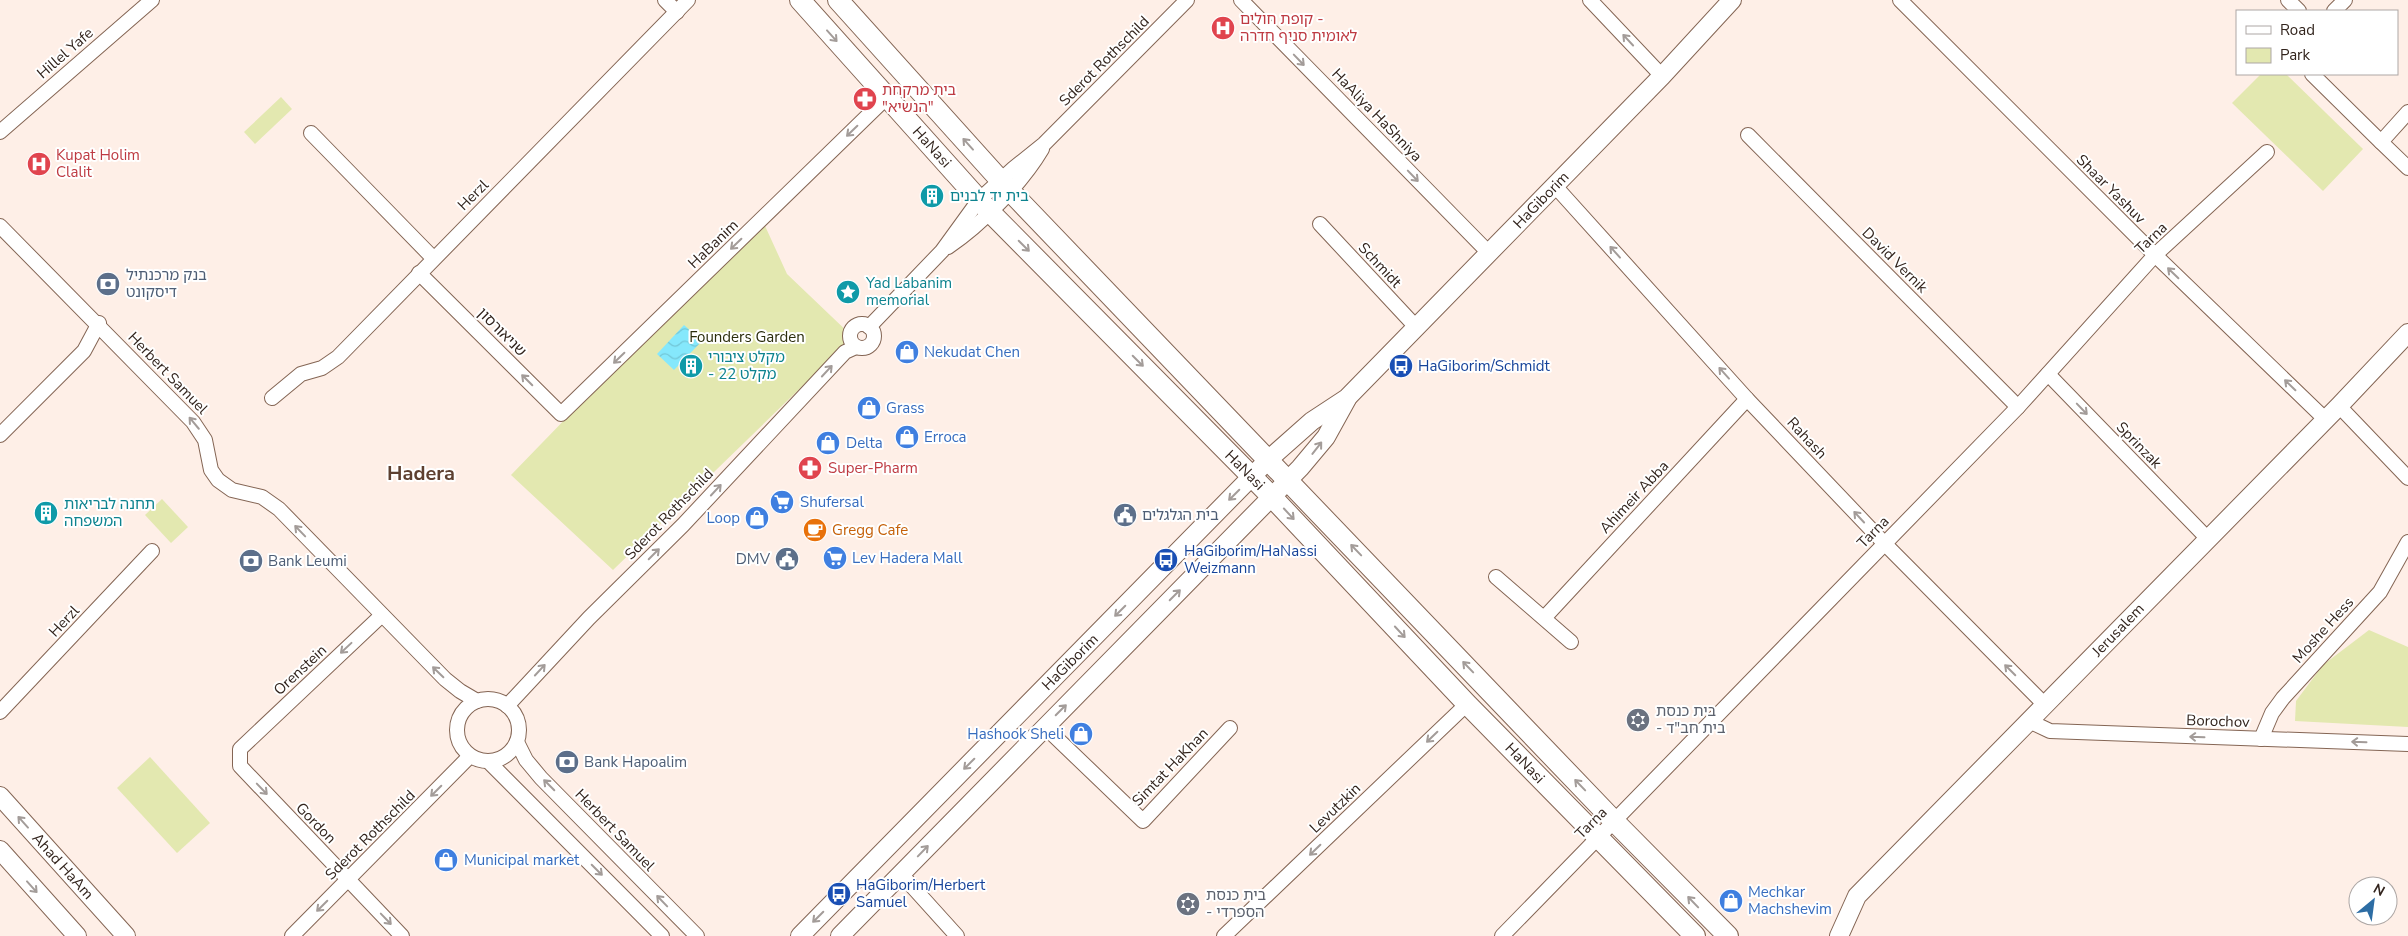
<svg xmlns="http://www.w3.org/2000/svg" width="2408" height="936" viewBox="0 0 2408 936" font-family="'Nunito Sans','Noto Sans Hebrew',sans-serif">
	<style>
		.green { fill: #e3e8b0 }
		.water { fill: url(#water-waves) }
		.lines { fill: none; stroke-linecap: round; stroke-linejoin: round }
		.minor-casing { stroke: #846554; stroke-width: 16 }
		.tertiary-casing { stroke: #846554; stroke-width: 20 }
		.secondary-casing { stroke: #846554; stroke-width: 22 }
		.minor { stroke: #fff; stroke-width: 14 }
		.tertiary { stroke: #fff; stroke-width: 18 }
		.secondary { stroke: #fff; stroke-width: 20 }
		.oneway { stroke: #a39c99 }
		.labels { text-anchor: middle; stroke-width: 4; stroke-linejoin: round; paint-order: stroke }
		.health-label { font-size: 15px; fill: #be3a42; stroke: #fff; text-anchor: start }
		.street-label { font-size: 15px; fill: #32241d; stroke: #fff }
		.culture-label { font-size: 15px; fill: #0d838f; stroke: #fff; text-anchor: start }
		.service-label { font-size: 15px; fill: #4e5e75; stroke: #fff; text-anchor: start }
		.park-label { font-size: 15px; fill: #2b2d0c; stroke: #fff }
		.shop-label { font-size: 15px; fill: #366cbe; stroke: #fff; text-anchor: start }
		.transit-label { font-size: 15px; fill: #164399; stroke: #fff; text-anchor: start }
		.food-label { font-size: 15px; fill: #c56008; stroke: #fff; text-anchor: start }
		.worship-label { font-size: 15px; fill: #5b616d; stroke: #fff; text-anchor: start }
		.district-label { font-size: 20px; font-weight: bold; fill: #5d4030; stroke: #fff }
	</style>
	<defs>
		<pattern id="water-waves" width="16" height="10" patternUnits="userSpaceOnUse" patternTransform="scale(1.25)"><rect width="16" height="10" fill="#85e8fc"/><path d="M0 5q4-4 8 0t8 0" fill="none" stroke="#73c7d8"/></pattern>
	</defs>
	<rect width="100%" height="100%" fill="#feefe7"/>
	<g class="green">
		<path d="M2261 74H2286L2363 149 2323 191 2232 103Z"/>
		<path d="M281 97 292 109 255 144 244 132Z"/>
		<path d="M761 217 787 274 853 337 613 570 511 475Z"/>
		<path d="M162 499 188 527 171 543 145 515Z"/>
		<path d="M2369 630 2408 647V727L2295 721 2296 701 2323 665Z"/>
		<path d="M150 757 210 823 177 853 117 788Z"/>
	</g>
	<path class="water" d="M684 325 702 341 674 370 657 354Z"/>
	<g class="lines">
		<g class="minor-casing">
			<g id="minor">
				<path d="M665 0 677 12"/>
				<path d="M1241 0 1489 253"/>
				<path d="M1590 0 1662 76"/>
				<path d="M1900 0 2155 255 2325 419"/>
				<path d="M2288 0 2299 11"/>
				<path d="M2334 11 2345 0"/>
				<path d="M2312 74 2381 142"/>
				<path d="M2408 112 2381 142 2408 168"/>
				<path d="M0 132 152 0"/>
				<path d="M311 133 433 258"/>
				<path d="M1748 135 2018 407"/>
				<path d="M1555 186 1747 399 1884 543 2045 705"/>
				<path d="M1320 224 1416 327"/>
				<path d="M0 226 193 422 205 440 211 470 218 480 232 490 262 497 279 509 445 679 460 691 477 701"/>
				<path d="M948 247C981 225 1022 183 1042 149"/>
				<path d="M419 273 561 414 887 97"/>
				<circle cx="862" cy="336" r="12"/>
				<path d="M869 327 942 251 979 200 1014 168 1044 144 1187 0"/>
				<path d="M2048 374 2208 539"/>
				<path d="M272 398 301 374 322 368 338 357 688 0"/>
				<path d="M2339 406 2408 478"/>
				<path d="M0 435 84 351 99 323"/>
				<path d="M1496 577 1571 642"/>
				<path d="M382 615 240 749V766L402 936"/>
				<path d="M1545 617 1747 399"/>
				<circle cx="488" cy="730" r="31"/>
				<path d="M507 706 589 618 683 525 845 352 856 347"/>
				<path d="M0 712 152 551"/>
				<path d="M2029 721 2050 731 2408 744"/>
				<path d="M1045 727 1143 821 1230 728"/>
				<path d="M2261 739 2272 713 2283 698 2380 592 2408 542"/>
				<path d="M517 742 526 760 541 778 697 936"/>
				<path d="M488 761 662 936"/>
				<path d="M901 874 957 936"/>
				<path d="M292 936 470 756"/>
				<path d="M1224 936 1467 704"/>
				<path d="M1502 936 2018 407 2155 255 2267 152"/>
			</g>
		</g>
		<g class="tertiary-casing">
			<g id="tertiary">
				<path d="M0 796 126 936"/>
				<path d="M0 850 77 936"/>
				<path d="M800 936 1268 460 1312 421 1347 398 1662 76 1732 0"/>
				<path d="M840 936 1300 468 1326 437 1347 399"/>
				<path d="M1839 936 1857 896 2339 406 2408 333"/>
			</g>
		</g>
		<g class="secondary-casing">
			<g id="secondary">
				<path d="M800 0 989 211 1272 497 1467 704 1695 936"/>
				<path d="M838 0 1010 191 1615 822 1728 936"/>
			</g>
		</g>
		<use href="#minor" class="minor"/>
		<use href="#tertiary" class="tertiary"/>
		<use href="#secondary" class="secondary"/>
	</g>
	<defs><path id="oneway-shaft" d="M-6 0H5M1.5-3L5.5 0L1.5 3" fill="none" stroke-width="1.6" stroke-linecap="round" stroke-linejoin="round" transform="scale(1.25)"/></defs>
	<g class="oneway">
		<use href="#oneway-shaft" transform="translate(832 36) rotate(48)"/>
		<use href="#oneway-shaft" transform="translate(1628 40) rotate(-133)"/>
		<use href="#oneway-shaft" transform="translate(1299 60) rotate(46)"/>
		<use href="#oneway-shaft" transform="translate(852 131) rotate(136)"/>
		<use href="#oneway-shaft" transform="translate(968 144) rotate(-132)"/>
		<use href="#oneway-shaft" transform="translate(1413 176) rotate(46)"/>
		<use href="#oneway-shaft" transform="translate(736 244) rotate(136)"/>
		<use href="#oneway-shaft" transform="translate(1024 246) rotate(45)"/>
		<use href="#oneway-shaft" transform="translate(1615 252) rotate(-132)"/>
		<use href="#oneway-shaft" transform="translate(2173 273) rotate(-136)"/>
		<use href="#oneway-shaft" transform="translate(619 358) rotate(136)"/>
		<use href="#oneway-shaft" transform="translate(1138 361) rotate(45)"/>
		<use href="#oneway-shaft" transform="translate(827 371) rotate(-47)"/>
		<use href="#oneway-shaft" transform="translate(1724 373) rotate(-132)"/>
		<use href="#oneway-shaft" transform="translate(527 380) rotate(-135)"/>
		<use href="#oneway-shaft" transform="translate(2290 385) rotate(-136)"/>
		<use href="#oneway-shaft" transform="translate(2082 409) rotate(46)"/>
		<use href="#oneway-shaft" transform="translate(194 423) rotate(-130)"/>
		<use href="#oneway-shaft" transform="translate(1317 448) rotate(-52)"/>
		<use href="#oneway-shaft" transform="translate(716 490) rotate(-47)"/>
		<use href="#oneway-shaft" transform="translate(1234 495) rotate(135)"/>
		<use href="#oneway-shaft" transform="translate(1289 514) rotate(47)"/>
		<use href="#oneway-shaft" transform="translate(1859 517) rotate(-133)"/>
		<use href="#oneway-shaft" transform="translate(300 531) rotate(-134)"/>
		<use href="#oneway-shaft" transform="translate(1356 550) rotate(-134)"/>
		<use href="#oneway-shaft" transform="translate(654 554) rotate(-45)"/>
		<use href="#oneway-shaft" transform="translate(1175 595) rotate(-45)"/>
		<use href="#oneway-shaft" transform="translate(1120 611) rotate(135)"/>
		<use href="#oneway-shaft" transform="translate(1400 632) rotate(47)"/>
		<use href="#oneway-shaft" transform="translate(346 648) rotate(137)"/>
		<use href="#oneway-shaft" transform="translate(1468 667) rotate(-134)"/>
		<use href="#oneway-shaft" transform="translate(540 670) rotate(-47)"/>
		<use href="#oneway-shaft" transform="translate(2010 670) rotate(-135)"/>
		<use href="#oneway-shaft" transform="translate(438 672) rotate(-136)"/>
		<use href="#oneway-shaft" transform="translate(1061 710) rotate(-45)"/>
		<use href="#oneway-shaft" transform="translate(1432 737) rotate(136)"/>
		<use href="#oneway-shaft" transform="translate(2197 737) rotate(-178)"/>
		<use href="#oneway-shaft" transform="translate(2359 742) rotate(-178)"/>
		<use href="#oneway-shaft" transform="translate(969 764) rotate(135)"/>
		<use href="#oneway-shaft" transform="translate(549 785) rotate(-135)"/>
		<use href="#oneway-shaft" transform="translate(1580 785) rotate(-134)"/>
		<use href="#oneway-shaft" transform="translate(262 789) rotate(46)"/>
		<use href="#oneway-shaft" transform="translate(436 791) rotate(135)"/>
		<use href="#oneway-shaft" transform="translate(23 822) rotate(-132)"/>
		<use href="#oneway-shaft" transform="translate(1315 850) rotate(136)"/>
		<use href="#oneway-shaft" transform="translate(923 851) rotate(-46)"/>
		<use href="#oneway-shaft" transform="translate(597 870) rotate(45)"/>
		<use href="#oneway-shaft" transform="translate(32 887) rotate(48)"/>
		<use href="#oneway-shaft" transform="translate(662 901) rotate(-134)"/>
		<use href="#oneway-shaft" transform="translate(1693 902) rotate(-134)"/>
		<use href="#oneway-shaft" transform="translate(322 906) rotate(135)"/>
		<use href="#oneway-shaft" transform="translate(818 917) rotate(135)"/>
		<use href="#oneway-shaft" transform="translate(386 919) rotate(46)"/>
	</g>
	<defs>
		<g id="hospital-disc" transform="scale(1.25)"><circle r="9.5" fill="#e0444e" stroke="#fff"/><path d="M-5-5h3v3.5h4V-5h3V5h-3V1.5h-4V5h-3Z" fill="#fff"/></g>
		<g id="pharmacy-disc" transform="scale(1.25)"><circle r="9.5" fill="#e0444e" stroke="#fff"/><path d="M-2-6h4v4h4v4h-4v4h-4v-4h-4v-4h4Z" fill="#fff"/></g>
		<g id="building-disc" transform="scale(1.25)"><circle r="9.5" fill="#0f9aa8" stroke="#fff"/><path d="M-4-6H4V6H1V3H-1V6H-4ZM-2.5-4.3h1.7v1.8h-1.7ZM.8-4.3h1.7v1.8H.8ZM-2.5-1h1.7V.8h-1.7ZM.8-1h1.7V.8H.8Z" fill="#fff"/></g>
		<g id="bank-disc" transform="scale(1.25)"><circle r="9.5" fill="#5c6f8a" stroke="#fff"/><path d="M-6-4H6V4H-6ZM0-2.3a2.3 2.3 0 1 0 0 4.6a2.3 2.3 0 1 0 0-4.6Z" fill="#fff"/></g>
		<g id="sight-disc" transform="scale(1.25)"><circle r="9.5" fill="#0f9aa8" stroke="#fff"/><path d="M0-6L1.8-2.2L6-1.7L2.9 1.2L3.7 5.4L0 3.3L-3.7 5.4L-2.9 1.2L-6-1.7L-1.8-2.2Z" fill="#fff"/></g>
		<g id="shop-disc" transform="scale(1.25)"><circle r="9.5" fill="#3f7fe0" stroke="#fff"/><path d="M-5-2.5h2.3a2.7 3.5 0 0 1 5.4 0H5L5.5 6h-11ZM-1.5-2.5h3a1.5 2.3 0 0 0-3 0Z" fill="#fff"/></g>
		<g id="bus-disc" transform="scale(1.25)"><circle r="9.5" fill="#1a4fb4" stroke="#fff"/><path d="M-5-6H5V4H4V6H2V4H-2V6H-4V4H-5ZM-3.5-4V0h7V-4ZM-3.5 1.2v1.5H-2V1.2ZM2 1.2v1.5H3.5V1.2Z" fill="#fff"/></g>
		<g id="supermarket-disc" transform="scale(1.25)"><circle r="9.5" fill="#3f7fe0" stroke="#fff"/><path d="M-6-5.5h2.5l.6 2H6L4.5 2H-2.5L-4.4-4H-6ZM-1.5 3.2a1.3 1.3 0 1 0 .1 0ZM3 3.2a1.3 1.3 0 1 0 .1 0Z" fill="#fff"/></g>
		<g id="civic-disc" transform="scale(1.25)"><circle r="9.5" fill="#5c6f8a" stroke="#fff"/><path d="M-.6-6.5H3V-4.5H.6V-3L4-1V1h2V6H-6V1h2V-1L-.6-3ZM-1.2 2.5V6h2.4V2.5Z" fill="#fff"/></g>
		<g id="cafe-disc" transform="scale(1.25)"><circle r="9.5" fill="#e8710a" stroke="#fff"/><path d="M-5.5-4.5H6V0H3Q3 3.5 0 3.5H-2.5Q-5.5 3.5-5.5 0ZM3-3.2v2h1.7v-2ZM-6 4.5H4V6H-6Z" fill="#fff"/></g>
		<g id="synagogue-disc" transform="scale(1.25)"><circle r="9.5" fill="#6b7280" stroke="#fff"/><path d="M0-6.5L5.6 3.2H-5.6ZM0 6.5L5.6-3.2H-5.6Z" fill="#fff"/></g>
	</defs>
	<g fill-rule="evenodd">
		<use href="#hospital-disc" x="1223" y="28"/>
		<use href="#pharmacy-disc" x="865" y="99"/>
		<use href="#hospital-disc" x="39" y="164"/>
		<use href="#building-disc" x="932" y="196"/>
		<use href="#bank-disc" x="108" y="284"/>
		<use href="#sight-disc" x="848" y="292"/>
		<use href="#shop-disc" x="907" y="352"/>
		<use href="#building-disc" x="691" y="366"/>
		<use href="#bus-disc" x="1401" y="366"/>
		<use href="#shop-disc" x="869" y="408"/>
		<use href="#shop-disc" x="907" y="437"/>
		<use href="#shop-disc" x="828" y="443"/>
		<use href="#pharmacy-disc" x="810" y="468"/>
		<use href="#supermarket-disc" x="782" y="502"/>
		<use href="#building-disc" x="46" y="513"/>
		<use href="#civic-disc" x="1125" y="515"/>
		<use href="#shop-disc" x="757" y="518"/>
		<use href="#cafe-disc" x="815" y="530"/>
		<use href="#supermarket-disc" x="835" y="558"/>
		<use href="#civic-disc" x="787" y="559"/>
		<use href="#bus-disc" x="1166" y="560"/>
		<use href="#bank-disc" x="251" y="561"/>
		<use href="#synagogue-disc" x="1638" y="720"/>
		<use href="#shop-disc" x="1081" y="734"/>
		<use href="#bank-disc" x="567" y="762"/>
		<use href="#shop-disc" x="446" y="860"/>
		<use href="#bus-disc" x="839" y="894"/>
		<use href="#shop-disc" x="1731" y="901"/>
		<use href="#synagogue-disc" x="1188" y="904"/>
	</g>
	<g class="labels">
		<g class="health-label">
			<text x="1240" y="24">קופת חולים -<tspan x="1240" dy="17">לאומית סניף חדרה</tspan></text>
			<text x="882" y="95">בית מרקחת<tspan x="882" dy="17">"הנשיא"</tspan></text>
			<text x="56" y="160">Kupat Holim<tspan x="56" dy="17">Clalit</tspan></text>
			<text x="828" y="473">Super-Pharm</text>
		</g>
		<g class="street-label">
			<text transform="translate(65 53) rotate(-41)" y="5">Hillel Yafe</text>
			<text transform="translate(1104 61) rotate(-45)" y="5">Sderot Rothschild</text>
			<text transform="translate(1377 115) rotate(46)" y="5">HaAliya HaShniya</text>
			<text transform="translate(932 147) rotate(48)" y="5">HaNasi</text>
			<text transform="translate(2111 189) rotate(45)" y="5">Shaar Yashuv</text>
			<text transform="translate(473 195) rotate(-45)" y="5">Herzl</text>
			<text transform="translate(1541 200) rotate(-46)" y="5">HaGiborim</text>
			<text transform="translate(2151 238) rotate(-44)" y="5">Tarna</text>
			<text transform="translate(713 244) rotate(-44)" y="5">HaBanim</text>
			<text transform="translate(1895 260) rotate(45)" y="5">David Vernik</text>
			<text transform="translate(1380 265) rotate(47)" y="5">Schmidt</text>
			<text transform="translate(502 332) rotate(45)" y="5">שניאורסון</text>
			<text transform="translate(168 373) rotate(46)" y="5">Herbert Samuel</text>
			<text transform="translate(1807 438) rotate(47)" y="5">Rahash</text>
			<text transform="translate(2139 445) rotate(46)" y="5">Sprinzak</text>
			<text transform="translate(1245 470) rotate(45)" y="5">HaNasi</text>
			<text transform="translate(1634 497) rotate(-47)" y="5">Ahimeir Abba</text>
			<text transform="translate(669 514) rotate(-46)" y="5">Sderot Rothschild</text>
			<text transform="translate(1873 532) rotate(-46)" y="5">Tarna</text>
			<text transform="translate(64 621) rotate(-47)" y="5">Herzl</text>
			<text transform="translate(2118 630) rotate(-46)" y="5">Jerusalem</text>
			<text transform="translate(2323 630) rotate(-48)" y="5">Moshe Hess</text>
			<text transform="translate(1070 662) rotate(-45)" y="5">HaGiborim</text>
			<text transform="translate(300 670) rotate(-43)" y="5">Orenstein</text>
			<text transform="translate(2218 721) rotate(2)" y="5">Borochov</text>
			<text transform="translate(1525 763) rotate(46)" y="5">HaNasi</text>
			<text transform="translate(1170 767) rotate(-46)" y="5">Simtat HaKhan</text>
			<text transform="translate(1335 808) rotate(-44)" y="5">Levutzkin</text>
			<text transform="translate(316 823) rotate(46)" y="5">Gordon</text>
			<text transform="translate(1591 823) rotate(-45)" y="5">Tarna</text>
			<text transform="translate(615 830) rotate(46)" y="5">Herbert Samuel</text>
			<text transform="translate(370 835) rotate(-45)" y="5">Sderot Rothschild</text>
			<text transform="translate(63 866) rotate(48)" y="5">Ahad HaAm</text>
		</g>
		<g class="culture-label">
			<text x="950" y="201">בית יד לבנים</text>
			<text x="866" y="288">Yad Labanim<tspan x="866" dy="17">memorial</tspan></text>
			<text x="708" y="362">מקלט ציבורי<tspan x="708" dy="17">- מקלט 22</tspan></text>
			<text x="64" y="509">תחנה לבריאות<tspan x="64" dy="17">המשפחה</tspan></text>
		</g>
		<g class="service-label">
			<text x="126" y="280">בנק מרכנתיל<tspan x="126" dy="17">דיסקונט</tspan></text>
			<text x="1142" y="520">בית הגלגלים</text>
			<text x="770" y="564" text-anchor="end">DMV</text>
			<text x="268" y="566">Bank Leumi</text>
			<text x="584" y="767">Bank Hapoalim</text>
		</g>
		<g class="park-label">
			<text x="747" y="342">Founders Garden</text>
		</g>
		<g class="shop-label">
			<text x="924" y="357">Nekudat Chen</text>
			<text x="886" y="413">Grass</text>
			<text x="924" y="442">Erroca</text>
			<text x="846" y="448">Delta</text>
			<text x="800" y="507">Shufersal</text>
			<text x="740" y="523" text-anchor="end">Loop</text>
			<text x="852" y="563">Lev Hadera Mall</text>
			<text x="1064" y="739" text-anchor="end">Hashook Sheli</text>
			<text x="464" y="865">Municipal market</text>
			<text x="1748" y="897">Mechkar<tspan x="1748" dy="17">Machshevim</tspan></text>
		</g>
		<g class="transit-label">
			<text x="1418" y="371">HaGiborim/Schmidt</text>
			<text x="1184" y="556">HaGiborim/HaNassi<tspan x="1184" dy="17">Weizmann</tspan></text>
			<text x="856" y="890">HaGiborim/Herbert<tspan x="856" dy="17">Samuel</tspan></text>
		</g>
		<g class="food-label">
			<text x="832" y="535">Gregg Cafe</text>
		</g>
		<g class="worship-label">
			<text x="1656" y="716">בית כנסת<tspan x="1656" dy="17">- בית חב"ד</tspan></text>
			<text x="1206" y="900">בית כנסת<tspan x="1206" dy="17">- הספרדי</tspan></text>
		</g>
		<g class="district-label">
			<text x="421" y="480">Hadera</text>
		</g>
	</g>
	<rect x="2236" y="10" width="162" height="65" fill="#ffffff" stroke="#ada7a5"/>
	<rect x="2246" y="26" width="25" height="8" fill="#ffffff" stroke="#ada7a5"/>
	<text x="2280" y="35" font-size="15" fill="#32241d">Road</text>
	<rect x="2246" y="48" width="25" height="15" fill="#e3e8b0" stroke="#ada7a5"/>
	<text x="2280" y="60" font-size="15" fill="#32241d">Park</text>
	<g transform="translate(2373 901) rotate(29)"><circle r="24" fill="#ffffff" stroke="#ada7a5"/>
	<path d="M0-4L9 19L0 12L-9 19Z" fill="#2d6da4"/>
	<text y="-8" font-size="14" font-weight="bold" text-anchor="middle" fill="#32241d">N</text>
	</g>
</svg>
